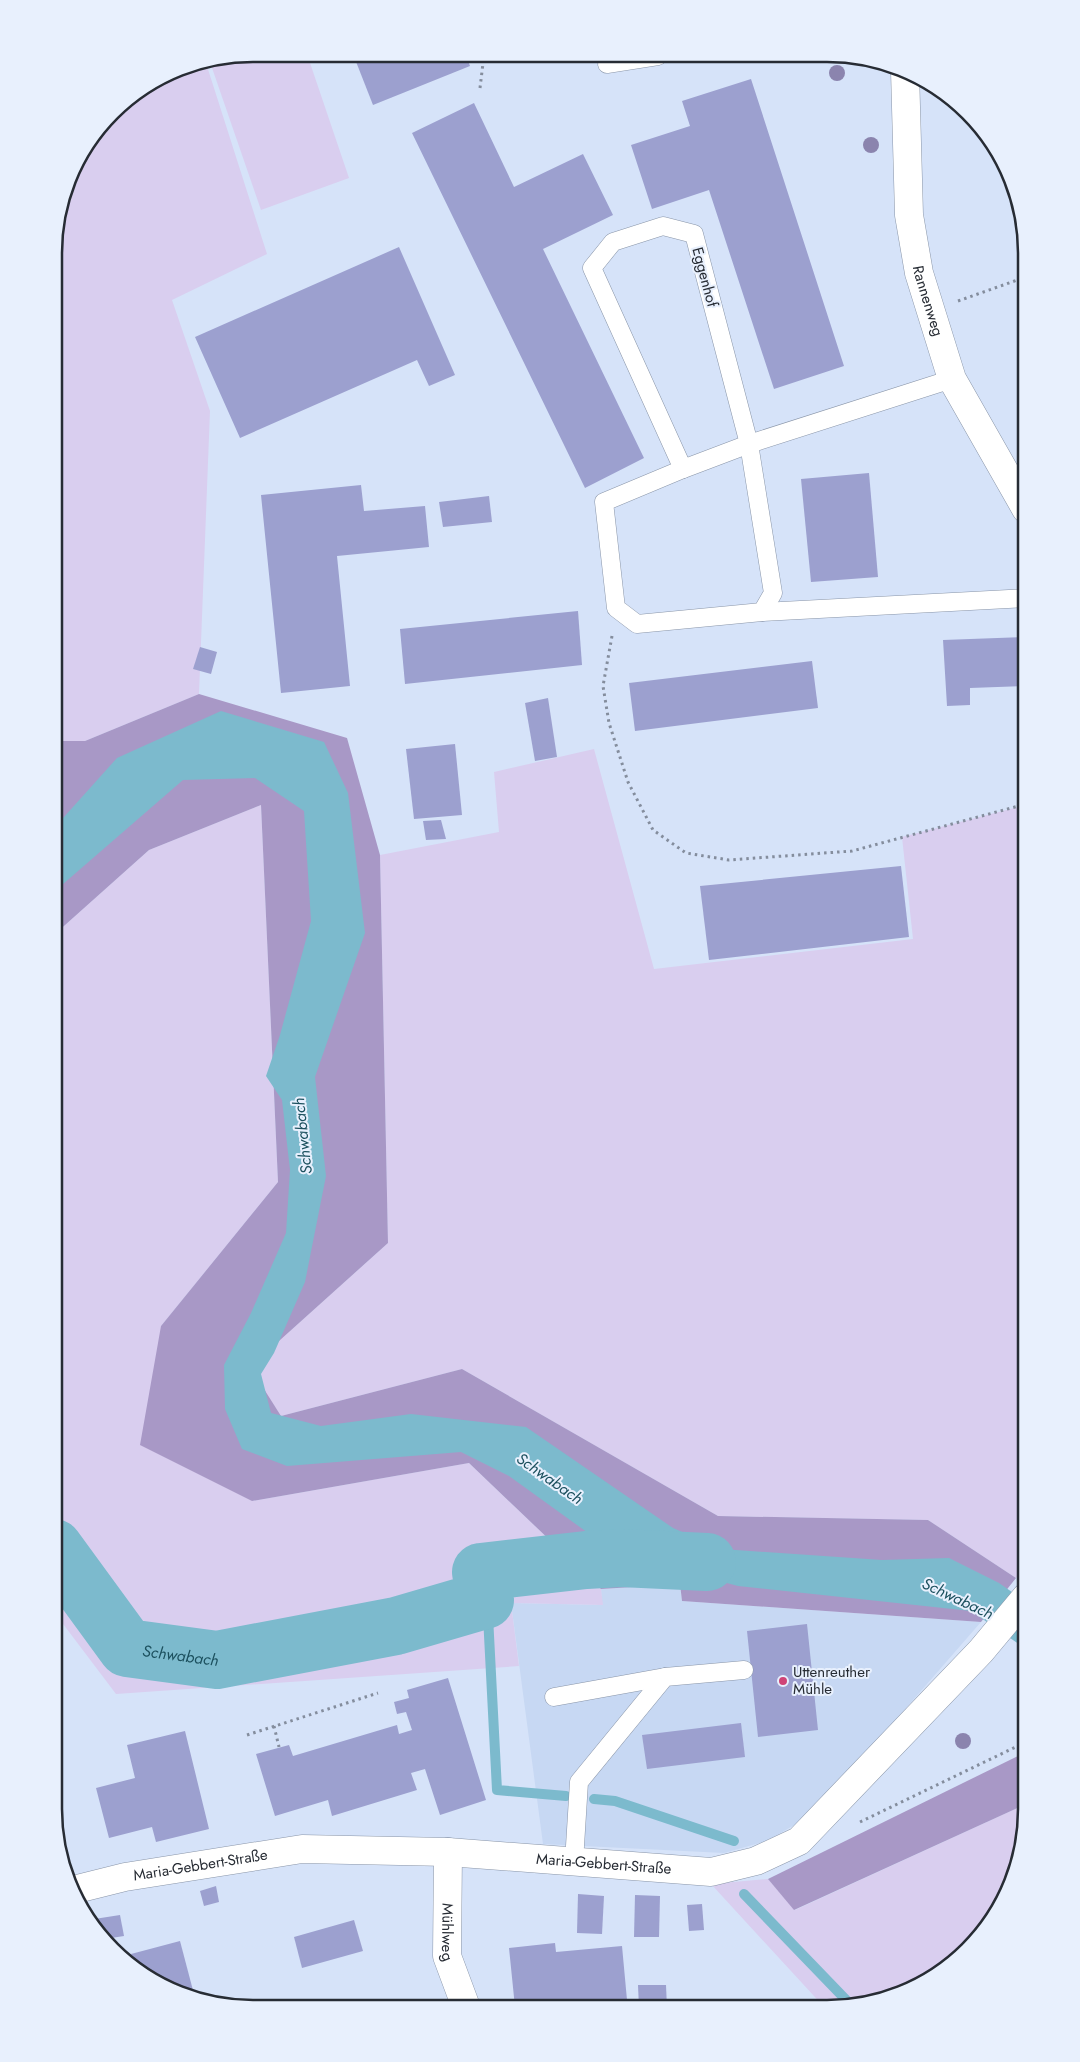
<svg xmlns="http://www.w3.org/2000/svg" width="1080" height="2062" viewBox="0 0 1080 2062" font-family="Jost,sans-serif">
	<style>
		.built { fill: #c7d8f3 }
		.green { fill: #d9ceef }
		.forest { fill: #a898c6 }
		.water { fill: #7cbacd }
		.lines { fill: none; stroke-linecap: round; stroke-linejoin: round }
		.stream { stroke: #7cbacd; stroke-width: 10 }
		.river { stroke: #7cbacd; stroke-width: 58 }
		.building { fill: #9ca0cf }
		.service-casing { stroke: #8995a8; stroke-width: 19 }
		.minor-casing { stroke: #8995a8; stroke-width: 29 }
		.path { stroke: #848d9d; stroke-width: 3; stroke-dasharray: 2.5 4; stroke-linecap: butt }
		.service { stroke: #fff; stroke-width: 18 }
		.minor { stroke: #fff; stroke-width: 28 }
		.tree { fill: #8b84ae }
		.poi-dot { fill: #cf4477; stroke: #e8f0fd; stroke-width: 2 }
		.labels { text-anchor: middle; stroke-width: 4; stroke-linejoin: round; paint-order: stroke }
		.street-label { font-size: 15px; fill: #272c34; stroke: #e8f0fd }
		.poi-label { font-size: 15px; fill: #272c34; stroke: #e8f0fd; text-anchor: start }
		.water-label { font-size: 16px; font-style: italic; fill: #1c505e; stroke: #e8f0fd }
		.rim { fill: none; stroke: #272c34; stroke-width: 2.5 }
	</style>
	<rect width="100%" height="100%" fill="#d6e3f9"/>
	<path class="built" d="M680 1584 682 1601 981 1622 846 1777 796 1824 767 1841 724 1853 543 1844 511 1603 602 1605 601 1589Z"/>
	<g class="green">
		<path d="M254 54H307L349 178 261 210 210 62Z"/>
		<path d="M206 63 267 254 172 300 210 411 199 694 85 741H55V228L74 165 122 104 177 69Z"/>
		<path d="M594 749 654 969 913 939 902 837 1026 805V1570L1016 1578 928 1520 718 1516 462 1369 281 1416 249 1368 388 1243 380 855 499 832 494 772Z"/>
		<path d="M261 805 278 1182 161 1326 252 1501 469 1463 601 1589 603 1605 511 1603 519 1666 116 1694 54 1612 55 934 149 850Z"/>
		<path d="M1026 1804C1026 1891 973 1965 892 1997 875 2004 843 2007 825 2008L711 1884 768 1879 795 1910Z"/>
	</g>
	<g class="forest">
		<path d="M199 694 347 738 380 855 388 1243 250 1367 281 1416 462 1369 718 1516 928 1520 1016 1578 981 1622 682 1601 680 1584 601 1589 469 1463 252 1501 140 1445 161 1326 278 1182 261 805 149 850 55 934V741H85Z"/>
		<path d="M1026 1752V1804L794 1910 768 1879Z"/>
	</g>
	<path class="water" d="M221 711 324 742 348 793 365 933 315 1077 326 1176 305 1282 274 1353 261 1374 271 1413 321 1426 411 1414 526 1427 673 1528 722 1549 882 1560 949 1558 999 1583 1026 1602V1649L971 1611 738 1586 663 1566 602 1543 509 1476 461 1452 287 1466 242 1449 225 1409 224 1365 251 1313 286 1233 290 1170 282 1100 266 1076 280 1035 311 921 304 811 255 778 183 780 55 891V827L117 758Z"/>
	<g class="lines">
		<g class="stream">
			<path d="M485 1600 488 1616 497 1790 566 1796"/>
			<path d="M594 1799 615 1801 734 1841"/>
			<path d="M744 1894 850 2004"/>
		</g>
		<path class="river" id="s1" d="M54 1548 127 1648 217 1660 396 1626 485 1600 481 1572 586 1560 621 1558 707 1562"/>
	</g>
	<g class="building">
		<path d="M353 54 466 55 470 66 373 105Z"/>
		<path d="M751 79 844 366 774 389 709 190 652 209 631 145 690 126 682 101Z"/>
		<path d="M474 103 514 187 583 154 613 215 543 249 644 458 585 488 412 133Z"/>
		<path d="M399 247 455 375 429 386 417 360 240 438 195 337Z"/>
		<path d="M869 473 878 577 811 582 801 479Z"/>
		<path d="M361 485 364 511 425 506 429 547 337 556 350 686 281 693 261 495Z"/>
		<path d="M489 496 492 522 443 527 439 502Z"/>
		<path d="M578 611 582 665 405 684 400 629Z"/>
		<path d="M1026 637V686L970 688V705L947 706 943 640Z"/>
		<path d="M200 647 217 652 211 674 193 669Z"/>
		<path d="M812 661 818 708 635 731 629 683Z"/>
		<path d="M548 698 557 757 535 761 525 703Z"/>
		<path d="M455 744 462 815 414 819 406 749Z"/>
		<path d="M441 820 446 839 426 840 423 821Z"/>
		<path d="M901 866 909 937 709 960 700 886Z"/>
		<path d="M807 1624 818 1730 758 1737 747 1631Z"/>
		<path d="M448 1678 486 1800 440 1815 425 1769 411 1773 417 1790 332 1816 328 1800 275 1816 256 1754 289 1745 293 1756 397 1725 399 1734 412 1730 406 1712 397 1714 394 1702 409 1698 407 1690Z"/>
		<path d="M741 1723 745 1757 647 1769 642 1735Z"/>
		<path d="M185 1731 209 1829 156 1842 152 1827 109 1838 96 1788 135 1778 127 1745Z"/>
		<path d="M216 1886 219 1902 204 1906 200 1891Z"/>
		<path d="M578 1894 604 1896 602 1934 577 1933Z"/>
		<path d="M635 1895 660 1896 659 1937H634Z"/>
		<path d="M702 1904 704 1930 689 1931 687 1905Z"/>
		<path d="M120 1915 124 1936 105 1939 88 1920Z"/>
		<path d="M354 1920 363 1951 302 1968 294 1937Z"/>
		<path d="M180 1941 195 1998 177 1993 135 1967 131 1954Z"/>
		<path d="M555 1943 556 1952 622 1946 627 2000 546 2007H515L509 1948Z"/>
		<path d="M638 1985H666L667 2008H639Z"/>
	</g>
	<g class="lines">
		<g class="service-casing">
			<g id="service">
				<path d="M607 64 658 56"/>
				<path d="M663 226 694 234 749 444 683 469 592 268 613 242Z"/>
				<path d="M683 469 604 502 616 608 637 624 762 612 773 593 749 444 952 379"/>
				<path d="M762 612 1026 598"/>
				<path d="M554 1697 665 1677"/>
				<path d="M574 1862 579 1782 665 1677 744 1670"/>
			</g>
		</g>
		<g class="minor-casing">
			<g id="minor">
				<path id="s2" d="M905 71 909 215 919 273 952 379 1026 509"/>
				<path id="s3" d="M448 1852 447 1956 466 2007"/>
				<path id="s4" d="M73 1890 125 1877 302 1849 448 1852 711 1872 756 1861 799 1841 981 1651 1026 1597"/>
			</g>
		</g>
		<g class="path">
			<path d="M480 88 484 55"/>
			<path d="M958 301 1026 277"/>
			<path d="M612 636 603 686 609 723 628 782 653 830 686 853 729 860 852 851 1026 804"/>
			<path d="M274 1726 279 1747"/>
			<path d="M247 1735 378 1693"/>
			<path d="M860 1822 1026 1742"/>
		</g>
		<use href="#service" class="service"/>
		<use href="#minor" class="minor"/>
	</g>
	<g class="tree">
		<circle cx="837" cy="73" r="8"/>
		<circle cx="871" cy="145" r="8"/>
		<circle cx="963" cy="1741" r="8"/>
	</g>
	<circle class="poi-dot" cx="783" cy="1681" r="5"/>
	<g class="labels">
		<g class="street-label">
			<text transform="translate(705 277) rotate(75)" y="5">Eggenhof</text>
			<text dy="5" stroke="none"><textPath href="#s2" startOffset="232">Rannenweg</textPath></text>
			<text dy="5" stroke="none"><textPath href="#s4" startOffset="535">Maria-Gebbert-Straße</textPath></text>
			<text dy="5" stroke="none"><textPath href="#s4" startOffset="130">Maria-Gebbert-Straße</textPath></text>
			<text dy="5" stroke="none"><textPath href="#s3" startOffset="80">Mühlweg</textPath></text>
		</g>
		<g class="poi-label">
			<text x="793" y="1677">Uttenreuther<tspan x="793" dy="17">Mühle</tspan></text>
		</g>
		<g class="water-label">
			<text transform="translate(302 1136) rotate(-96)" y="6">Schwabach</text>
			<text transform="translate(550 1478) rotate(35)" y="6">Schwabach</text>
			<text transform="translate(958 1598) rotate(25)" y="6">Schwabach</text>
			<text dy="6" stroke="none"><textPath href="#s1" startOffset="178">Schwabach</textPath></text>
		</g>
	</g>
	<path d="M0 0H1080V2062H0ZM253 62H827A191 191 0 0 1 1018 253V1809A191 191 0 0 1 827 2000H253A191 191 0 0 1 62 1809V253A191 191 0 0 1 253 62Z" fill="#e8f0fd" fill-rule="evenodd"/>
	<path class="rim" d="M253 62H827A191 191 0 0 1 1018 253V1809A191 191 0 0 1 827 2000H253A191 191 0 0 1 62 1809V253A191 191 0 0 1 253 62Z"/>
</svg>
